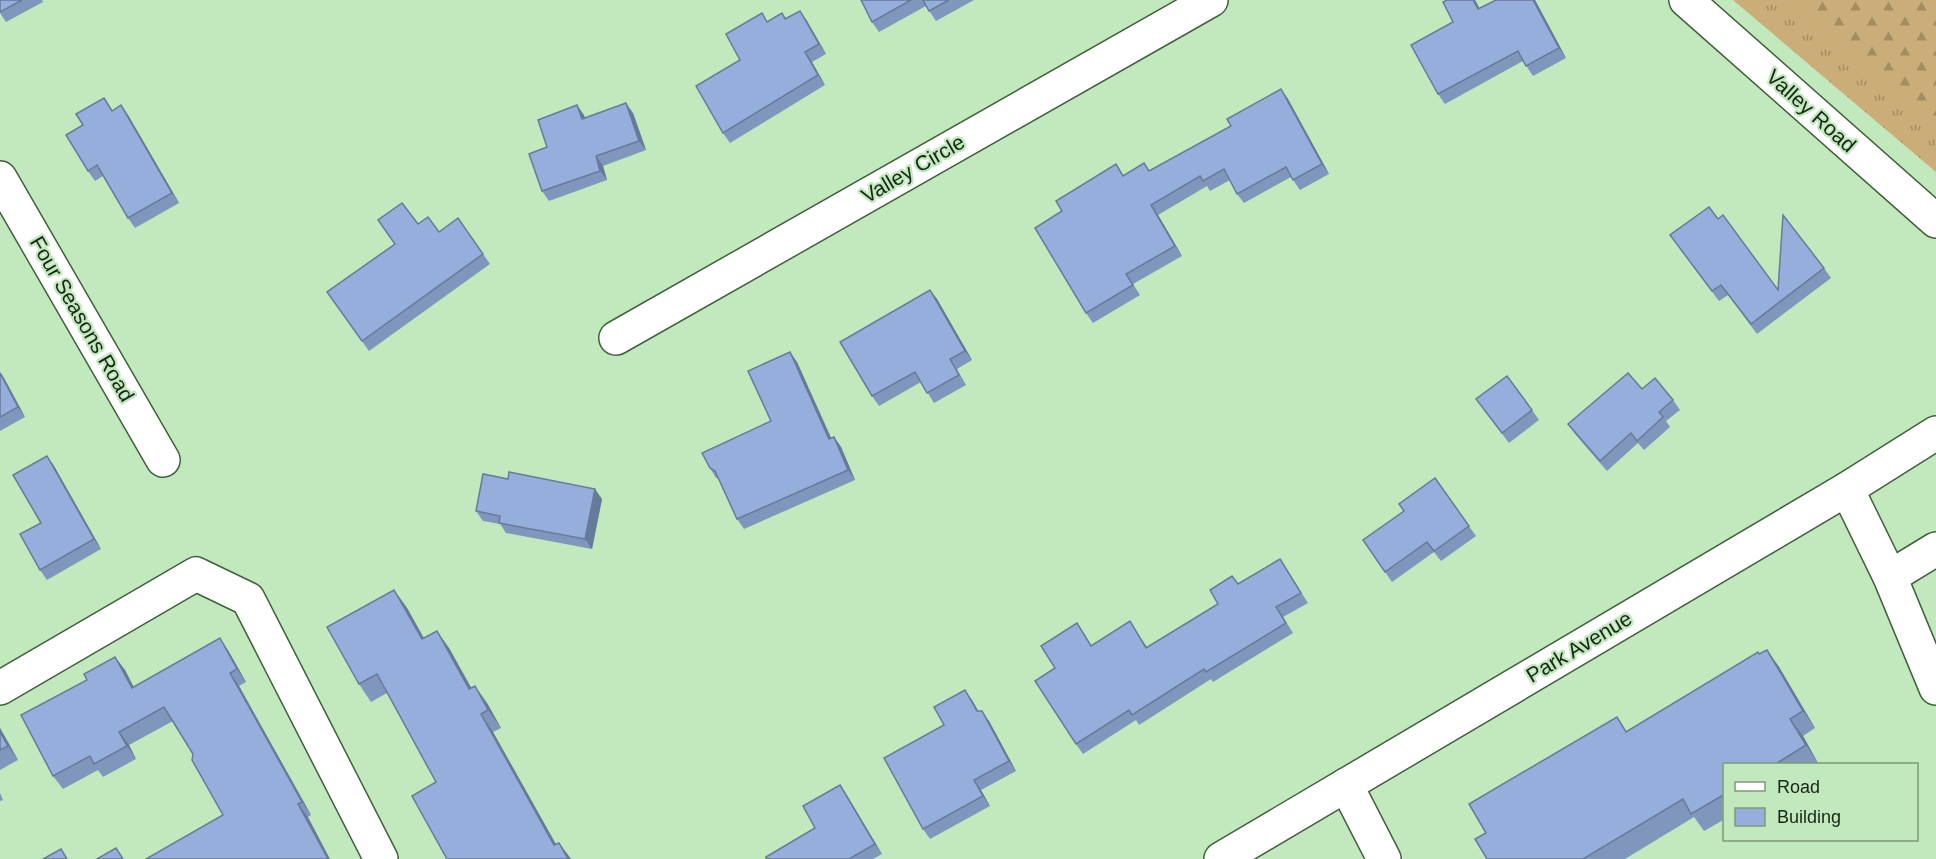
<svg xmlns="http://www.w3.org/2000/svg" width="1936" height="859" viewBox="0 0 1936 859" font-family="Helvetica,sans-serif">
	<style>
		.grass { fill: url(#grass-tufts) }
		.forest { fill: url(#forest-firs) }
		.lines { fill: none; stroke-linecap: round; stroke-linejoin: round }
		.minor-casing { stroke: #40613c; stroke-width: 36 }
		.major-casing { stroke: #40613c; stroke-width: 36 }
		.minor { stroke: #fff; stroke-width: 33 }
		.major { stroke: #fff; stroke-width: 33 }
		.wall { fill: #8096bc }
		.shaded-wall { fill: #687a99 }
		.building { fill: #95aedb; stroke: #687a99; stroke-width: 1.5 }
		.labels { text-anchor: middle; stroke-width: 4.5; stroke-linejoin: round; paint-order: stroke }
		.street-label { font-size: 21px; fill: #182616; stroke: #c2e8bd }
	</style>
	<defs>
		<pattern id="grass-tufts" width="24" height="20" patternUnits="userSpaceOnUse" patternTransform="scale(1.5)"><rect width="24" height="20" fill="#caad78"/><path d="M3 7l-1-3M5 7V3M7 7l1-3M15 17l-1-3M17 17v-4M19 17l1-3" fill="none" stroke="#a38d61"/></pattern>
		<pattern id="forest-firs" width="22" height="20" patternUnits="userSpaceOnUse" patternTransform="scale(1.5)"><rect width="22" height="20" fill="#caad78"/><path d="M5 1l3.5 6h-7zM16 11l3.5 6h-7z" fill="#a38d61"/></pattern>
	</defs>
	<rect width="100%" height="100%" fill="#c2e8bd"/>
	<path class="grass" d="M1733 0H1936V172Z"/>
	<path class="forest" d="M1788 0H1936V122L1799 7Z"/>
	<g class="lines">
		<g class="minor-casing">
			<g id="minor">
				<path d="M1686 0 1936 221"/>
				<path d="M0 178 163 460"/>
				<path d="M616 338 1211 0"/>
				<path d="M1847 489 1890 577 1936 688"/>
				<path d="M1890 577 1936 549"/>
				<path d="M0 688 196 574 248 599 381 859"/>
				<path d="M1346 785 1384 859"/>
			</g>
		</g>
		<g class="major-casing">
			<path id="major" d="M1221 859 1847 489 1936 433"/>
		</g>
		<use href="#minor" class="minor"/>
		<use href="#major" class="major"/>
	</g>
	<g class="wall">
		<path d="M0 0H42L43 2 6 22 0 13Z"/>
		<path d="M861 0H974L936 21 926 6 879 32 872 22Z"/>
		<path d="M1447 0H1475L1480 9 1496 0H1535L1566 58 1533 76 1523 61 1445 104 1438 94 1453 22Z"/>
		<path d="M800 11 807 21 826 54 812 62 825 85 730 143 723 133 740 60 768 21 782 13 786 18Z"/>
		<path d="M1281 89 1288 99 1329 174 1300 190 1291 177 1244 203 1237 194 1230 180 1210 191 1207 186 1158 215 1182 256 1133 284 1140 295 1093 323 1086 313 1124 176 1150 171 1231 126Z"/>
		<path d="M577 105 585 118 633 113 646 150 603 166 607 180 549 201 542 191 547 147Z"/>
		<path d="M113 110 128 115 179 203 135 228 128 218 103 176 95 181 88 171Z"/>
		<path d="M458 218 490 264 369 351 327 292 395 244 418 224 439 232Z"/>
		<path d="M1718 219 1778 290 1824 268 1831 278 1757 334 1728 295 1719 301 1677 245Z"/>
		<path d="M930 290 937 299 972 360 957 369 966 385 934 403 921 382 879 406 872 396Z"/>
		<path d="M797 362 831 438 834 437 841 447 855 480 744 529 737 519 719 479 716 478 710 468 771 421Z"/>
		<path d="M0 372 4 378 25 417 0 431Z"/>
		<path d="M1642 389 1673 400 1680 410 1666 421 1670 427 1644 450 1638 443 1607 471 1575 434 1568 424Z"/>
		<path d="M1483 409 1532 410 1539 420 1509 443Z"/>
		<path d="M47 456 54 466 101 549 47 580 40 570 41 523Z"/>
		<path d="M1435 478 1476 536 1441 561 1434 552 1392 582 1363 540 1404 511Z"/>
		<path d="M602 499 592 549 506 533 500 524 483 521 476 511Z"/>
		<path d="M1280 559 1308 603 1283 617 1293 633 1213 682 1211 679 1139 725 1136 720 1083 754 1076 744 1055 668 1084 633 1091 645 1136 631 1147 647 1218 604 1232 576 1238 584Z"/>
		<path d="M394 590 407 608 424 638 449 648 471 687 487 703 501 728 493 732 556 844 559 843 571 859H447L436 782 387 693 371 702 359 684Z"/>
		<path d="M220 638 229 652 246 682 239 686 311 815 308 817 223 815 193 754 173 721 129 745 136 759 103 777 98 770 63 789 53 776 87 680 115 657 125 670 133 687Z"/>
		<path d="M1767 650 1779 667 1815 728 1803 736 1818 763 1815 765H1725V819L1704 831 1694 817 1625 859H1487L1486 833 1627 731Z"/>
		<path d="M972 700 978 711 989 721 1016 771 981 790 990 806 930 839 923 829 944 725Z"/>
		<path d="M0 728 18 760 0 770Z"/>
		<path d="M0 793 3 800 0 801Z"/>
		<path d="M846 794 882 854 873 859H766L815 828Z"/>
	</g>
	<g class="shaded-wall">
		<path d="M1473 0H1475L1485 19 1478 9Z"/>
		<path d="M1533 0H1535L1566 58 1559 48Z"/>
		<path d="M800 11 807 21 826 54 819 44Z"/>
		<path d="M805 52 812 62 825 85 818 75Z"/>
		<path d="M1281 89 1288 99 1329 174 1322 164Z"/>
		<path d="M626 103 633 113 646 150 639 141Z"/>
		<path d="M121 105 128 115 179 203 172 193Z"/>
		<path d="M577 105 584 115 589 129 582 119Z"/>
		<path d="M596 156 603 166 607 180 600 171Z"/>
		<path d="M1151 205 1158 215 1182 256 1175 246Z"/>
		<path d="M930 290 937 299 972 360 965 351Z"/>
		<path d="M790 352 797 362 836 449 829 439Z"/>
		<path d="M0 372 4 378 25 417 18 407Z"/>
		<path d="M834 437 841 447 855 480 848 470Z"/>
		<path d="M47 456 54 466 101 549 94 539Z"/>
		<path d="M595 489 602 499 592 549 585 539Z"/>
		<path d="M394 590 407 608 434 657 422 639Z"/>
		<path d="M437 631 449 648 481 706 469 689Z"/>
		<path d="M220 638 229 652 246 682 237 669Z"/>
		<path d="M1767 650 1779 667 1815 728 1803 711Z"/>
		<path d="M115 657 125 670 141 701 132 688Z"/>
		<path d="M230 673 239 686 311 815 302 802Z"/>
		<path d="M475 686 487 703 501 728 488 710Z"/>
		<path d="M965 690 972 700 984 721 977 711Z"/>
		<path d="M982 711 989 721 1016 771 1009 761Z"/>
		<path d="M481 714 493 732 564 859 554 845Z"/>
		<path d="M1790 719 1803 736 1818 763 1806 745Z"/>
		<path d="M0 728 18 760 8 746 0 732Z"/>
		<path d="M119 732 129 745 136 759 127 746Z"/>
		<path d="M974 780 981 790 990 806 983 796Z"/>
		<path d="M840 785 846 794 882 854 875 844Z"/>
		<path d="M298 804 308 817 330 859H328Z"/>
		<path d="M559 843 571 859H568Z"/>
	</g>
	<g class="building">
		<path d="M0 0H22L0 12Z"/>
		<path d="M861 0H911L872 22Z"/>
		<path d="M923 0H949L929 11Z"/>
		<path d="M1447 0H1473L1478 9 1496 0H1533L1559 48 1526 66 1518 51 1438 94 1411 45 1453 22 1443 2Z"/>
		<path d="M800 11 819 44 805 52 818 75 723 133 696 86 740 60 726 34 762 13 767 22 782 13 785 19Z"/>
		<path d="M1281 89 1322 164 1293 180 1286 167 1237 194 1224 169 1203 181 1200 176 1151 205 1175 246 1126 274 1133 285 1086 313 1035 228 1062 211 1056 201 1116 164 1123 176 1144 163 1149 171 1231 126 1227 119Z"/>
		<path d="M104 98 112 111 121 105 172 193 128 218 97 165 88 171 66 135 83 125 76 114Z"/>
		<path d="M626 103 639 141 596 156 600 171 542 191 529 154 547 147 538 120 577 105 582 119Z"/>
		<path d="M402 203 418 224 428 217 439 232 458 218 483 254 362 341 327 292 395 244 378 220Z"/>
		<path d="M1709 207 1718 219 1723 215 1778 290 1783 215 1824 268 1751 324 1721 285 1712 291 1670 235Z"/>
		<path d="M930 290 965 351 950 359 959 375 927 393 915 372 872 396 840 342Z"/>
		<path d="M790 352 829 439 834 437 848 470 737 519 715 471 710 468 702 453 771 421 748 371Z"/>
		<path d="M0 373 18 407 0 417Z"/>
		<path d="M1628 373 1642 389 1655 378 1673 400 1659 412 1663 417 1637 441 1631 433 1600 461 1568 424Z"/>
		<path d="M1507 376 1532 410 1502 433 1476 399Z"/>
		<path d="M47 456 94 539 40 570 20 534 41 523 13 475Z"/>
		<path d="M509 472 595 489 585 539 499 523 500 516 476 511 483 474 508 479Z"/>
		<path d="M1435 478 1469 526 1434 551 1427 542 1385 572 1363 540 1404 511 1399 504Z"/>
		<path d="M1280 559 1301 593 1276 607 1286 623 1206 672 1204 669 1132 715 1129 710 1076 744 1035 681 1055 668 1041 646 1077 623 1091 646 1130 621 1146 648 1218 604 1210 590 1232 576 1238 584Z"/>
		<path d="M394 590 422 639 437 631 469 689 475 686 488 710 481 714 554 845 559 843 568 859H447L412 796 436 782 377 674 359 684 327 627Z"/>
		<path d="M220 638 237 669 230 673 302 802 298 804 328 859H146L223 815 192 760 193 754 164 707 119 732 127 746 94 764 90 756 53 776 21 715 87 680 84 674 115 657 132 688Z"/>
		<path d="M1767 650 1803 711 1790 719 1806 745 1774 765H1725V794L1691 814 1683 799 1583 859H1487L1475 839 1486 833 1469 804 1617 717 1626 732 1758 652 1759 654Z"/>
		<path d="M965 690 977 711H982L1009 761 974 780 983 796 923 829 884 758 944 725 934 707Z"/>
		<path d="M0 732 8 746 0 750Z"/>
		<path d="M840 785 875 844 849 859H766V857L815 828 803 806Z"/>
		<path d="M116 848 123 859H97Z"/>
		<path d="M61 849 67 859H43Z"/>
	</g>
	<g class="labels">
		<g class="street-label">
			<text transform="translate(1811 111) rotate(42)" y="7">Valley Road</text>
			<text transform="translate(913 169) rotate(-30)" y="7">Valley Circle</text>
			<text transform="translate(82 319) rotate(60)" y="7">Four Seasons Road</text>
			<text transform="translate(1579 647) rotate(-31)" y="7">Park Avenue</text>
		</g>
	</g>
	<rect x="1723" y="763" width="195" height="78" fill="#c2e8bd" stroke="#7e9a7a" stroke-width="1.5"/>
	<rect x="1735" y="782" width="30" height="9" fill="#ffffff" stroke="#7e9a7a" stroke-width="1.5"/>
	<text x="1777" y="793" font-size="18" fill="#182616">Road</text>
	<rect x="1735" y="808" width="30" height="18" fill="#95aedb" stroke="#7e9a7a" stroke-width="1.5"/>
	<text x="1777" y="823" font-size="18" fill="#182616">Building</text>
</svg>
